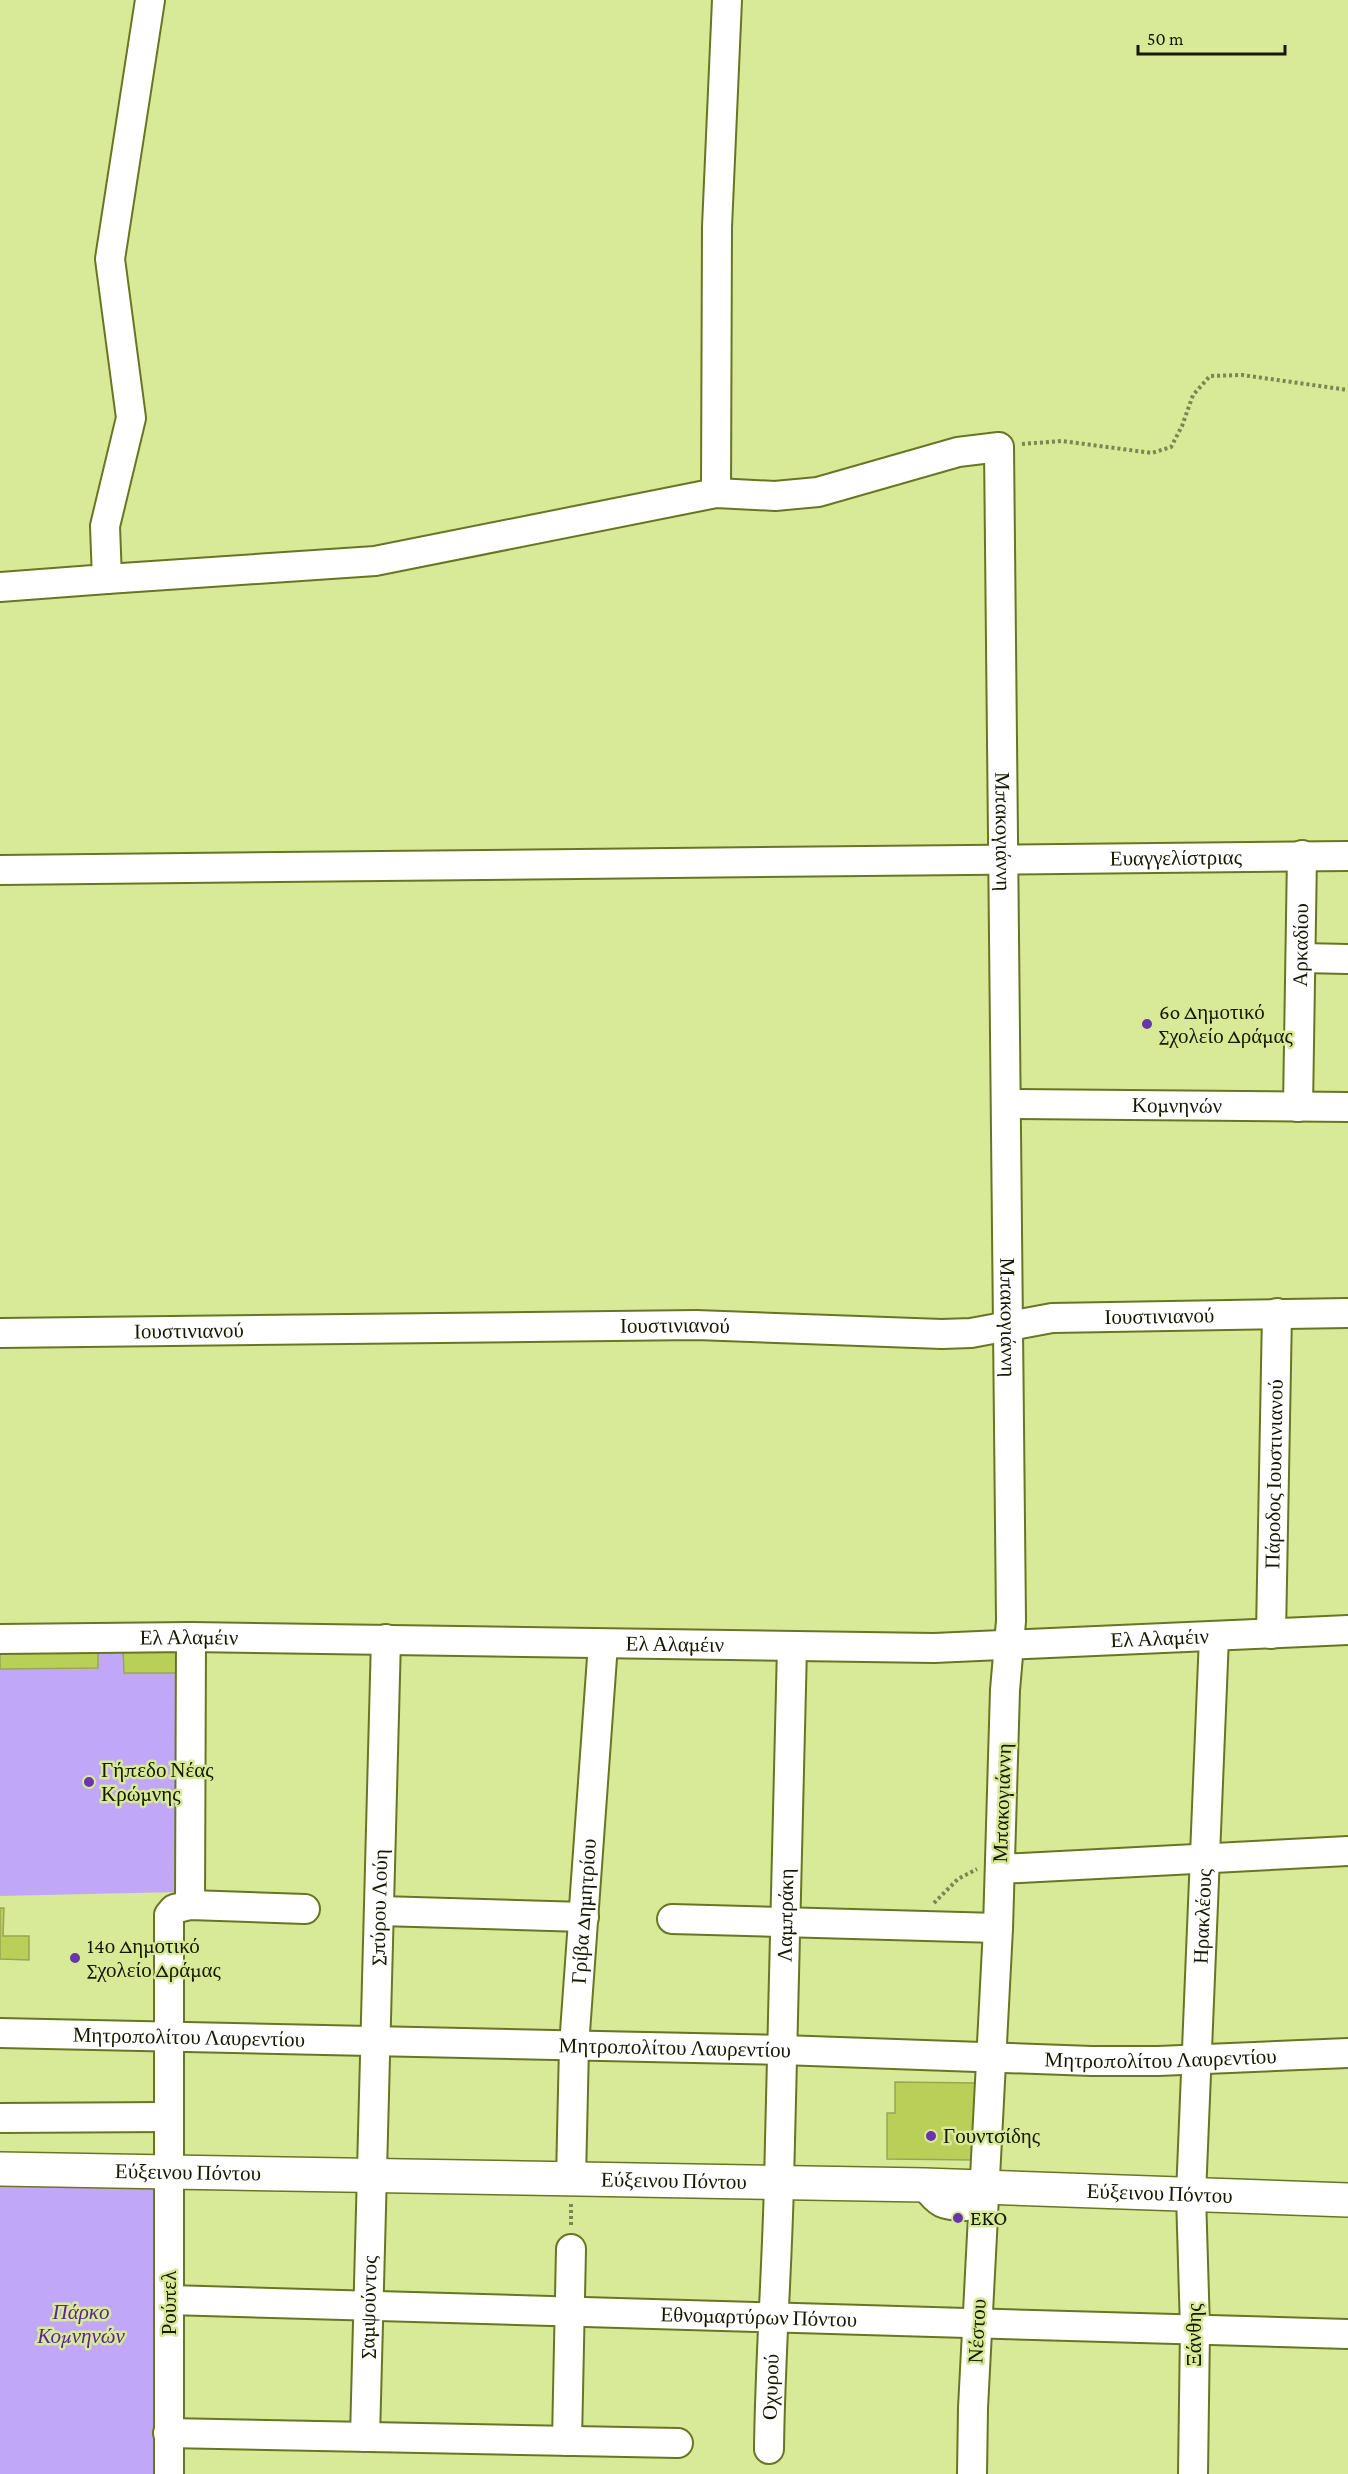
<svg xmlns="http://www.w3.org/2000/svg" width="1348" height="2474" viewBox="0 0 1348 2474" font-family="'Crimson Pro',serif">
	<style>
		.green { fill: #c1a7f8 }
		.building { fill: #b9cf58; stroke: #98a757; stroke-width: 1.5 }
		.lines { fill: none; stroke-linecap: round; stroke-linejoin: round }
		.minor-casing { stroke: #687624; stroke-width: 32 }
		.major-casing { stroke: #687624; stroke-width: 36 }
		.path { stroke: #7b8750; stroke-width: 4; stroke-dasharray: 3 3; stroke-linecap: butt }
		.minor { stroke: #fff; stroke-width: 28 }
		.major { stroke: #fff; stroke-width: 33 }
		.poi-dot { fill: #6835ac; stroke: #d8e997; stroke-width: 2 }
		.labels { text-anchor: middle; stroke-width: 5; stroke-linejoin: round; paint-order: stroke }
		.street-label { font-size: 21px; fill: #141900; stroke: #d8e997 }
		.poi-label { font-size: 21px; fill: #141900; stroke: #d8e997; text-anchor: start }
		.park-label { font-size: 21px; font-style: italic; fill: #582498; stroke: #d8e997 }
	</style>
	<rect width="100%" height="100%" fill="#d8e997"/>
	<g class="green">
		<path d="M0 1648H176L178 1892 0 1896Z"/>
		<path d="M0 2186 164 2188 161 2474H0Z"/>
	</g>
	<g class="building">
		<path d="M0 1648H98V1668L0 1669Z"/>
		<path d="M123 1648H176V1673H124Z"/>
		<path d="M0 1908H4L3 1936H29V1960L0 1959Z"/>
		<path d="M895 2082 975 2083V2160L887 2159V2113H895Z"/>
	</g>
	<g class="lines">
		<g class="minor-casing">
			<g id="minor">
				<path d="M716 493 717 227 727 0"/>
				<path id="s1" d="M107 579 375 561 716 493 775 496 818 492 958 452 999 447 1011 1621 1005 1690 998 1928 973 2408 972 2474"/>
				<path d="M0 587 107 579 105 526 131 418 110 259 150 0"/>
				<path id="s2" d="M0 870 1348 856"/>
				<path d="M1301 958 1348 959"/>
				<path id="s3" d="M1006 1104 1348 1107"/>
				<path id="s4" d="M1298 1107 1302 855"/>
				<path id="s5" d="M0 1333 696 1325 942 1334 971 1333 1052 1318 1348 1313"/>
				<path id="s6" d="M1271 1634 1277 1313"/>
				<path id="s7" d="M0 1639 191 1637 934 1648 1348 1630"/>
				<path d="M1000 1869 1348 1851"/>
				<path d="M190 1905 191 1637"/>
				<path d="M380 1911 584 1917"/>
				<path d="M672 1919 998 1928"/>
				<path id="s8" d="M0 2033 782 2050 1092 2061H1158L1348 2053"/>
				<path d="M0 2118 168 2117"/>
				<path id="s9" d="M571 2179 574 2046 603 1644"/>
				<path d="M925 2185C938 2204 944 2206 966 2206L984 2187"/>
				<path id="s10" d="M169 2300 1348 2334"/>
				<path d="M168 2433 678 2443"/>
				<path id="s11" d="M365 2437 386 1639"/>
				<path d="M567 2441 571 2249"/>
				<path id="s12" d="M769 2449C770 2359 777 2271 779 2182 784 2004 787 1825 792 1647"/>
				<path d="M169 2474V1915L174 1909 190 1905 305 1909"/>
				<path id="s13" d="M1193 2474 1195 2329 1191 2195 1214 1637"/>
			</g>
		</g>
		<g class="major-casing">
			<g id="major">
				<path id="s14" d="M0 2169 925 2185 1348 2200"/>
			</g>
		</g>
		<g class="path">
			<path d="M1022 444 1062 441 1152 453 1171 447 1182 426 1193 395 1210 376 1242 375 1348 390"/>
			<path d="M934 1903 958 1879 977 1869"/>
			<path d="M571 2204V2226"/>
		</g>
		<use href="#minor" class="minor"/>
		<use href="#major" class="major"/>
	</g>
	<g class="poi-dot">
		<circle cx="1147" cy="1024" r="6"/>
		<circle cx="89" cy="1782" r="6"/>
		<circle cx="75" cy="1958" r="6"/>
		<circle cx="931" cy="2136" r="6"/>
		<circle cx="958" cy="2218" r="6"/>
	</g>
	<g class="labels">
		<g class="street-label">
			<text dy="7" stroke="none"><textPath href="#s1" startOffset="1290">Μπακογιάννη</textPath></text>
			<text dy="7" stroke="none"><textPath href="#s2" startOffset="1176">Ευαγγελίστριας</textPath></text>
			<text dy="7" stroke="none"><textPath href="#s4" startOffset="162">Αρκαδίου</textPath></text>
			<text dy="7" stroke="none"><textPath href="#s3" startOffset="171">Κομνηνών</textPath></text>
			<text dy="7" stroke="none"><textPath href="#s5" startOffset="1161">Ιουστινιανού</textPath></text>
			<text dy="7" stroke="none"><textPath href="#s1" startOffset="1776">Μπακογιάννη</textPath></text>
			<text dy="7" stroke="none"><textPath href="#s5" startOffset="675">Ιουστινιανού</textPath></text>
			<text dy="7" stroke="none"><textPath href="#s5" startOffset="189">Ιουστινιανού</textPath></text>
			<text dy="7" stroke="none"><textPath href="#s6" startOffset="160">Πάροδος Ιουστινιανού</textPath></text>
			<text dy="7" stroke="none"><textPath href="#s7" startOffset="189">Ελ Αλαμέιν</textPath></text>
			<text dy="7" stroke="none"><textPath href="#s7" startOffset="1160">Ελ Αλαμέιν</textPath></text>
			<text dy="7" stroke="none"><textPath href="#s7" startOffset="675">Ελ Αλαμέιν</textPath></text>
			<text transform="translate(1002 1803) rotate(-88)" y="7">Μπακογιάννη</text>
			<text dy="7" stroke="none"><textPath href="#s11" startOffset="530">Σπύρου Λούη</textPath></text>
			<text dy="7" stroke="none"><textPath href="#s9" startOffset="268">Γρίβα Δημητρίου</textPath></text>
			<text dy="7" stroke="none"><textPath href="#s12" startOffset="534">Λαμπράκη</textPath></text>
			<text dy="7" stroke="none"><textPath href="#s13" startOffset="558">Ηρακλέους</textPath></text>
			<text dy="7" stroke="none"><textPath href="#s8" startOffset="189">Μητροπολίτου Λαυρεντίου</textPath></text>
			<text dy="7" stroke="none"><textPath href="#s8" startOffset="675">Μητροπολίτου Λαυρεντίου</textPath></text>
			<text dy="7" stroke="none"><textPath href="#s8" startOffset="1161">Μητροπολίτου Λαυρεντίου</textPath></text>
			<text dy="7" stroke="none"><textPath href="#s14" startOffset="188">Εύξεινου Πόντου</textPath></text>
			<text dy="7" stroke="none"><textPath href="#s14" startOffset="674">Εύξεινου Πόντου</textPath></text>
			<text dy="7" stroke="none"><textPath href="#s14" startOffset="1160">Εύξεινου Πόντου</textPath></text>
			<text transform="translate(169 2303) rotate(-90)" y="7">Ρούπελ</text>
			<text dy="7" stroke="none"><textPath href="#s11" startOffset="130">Σαμψούντος</textPath></text>
			<text dy="7" stroke="none"><textPath href="#s10" startOffset="590">Εθνομαρτύρων Πόντου</textPath></text>
			<text transform="translate(977 2331) rotate(-87)" y="7">Νέστου</text>
			<text transform="translate(1194 2335) rotate(-90)" y="7">Ξάνθης</text>
			<text dy="7" stroke="none"><textPath href="#s12" startOffset="62">Οχυρού</textPath></text>
		</g>
		<g class="poi-label">
			<text x="1159" y="1019">6o Δημοτικό<tspan x="1159" dy="24">Σχολείο Δράμας</tspan></text>
			<text x="101" y="1777">Γήπεδο Νέας<tspan x="101" dy="24">Κρώμνης</tspan></text>
			<text x="87" y="1953">14ο Δημοτικό<tspan x="87" dy="24">Σχολείο Δράμας</tspan></text>
			<text x="943" y="2143">Γουντσίδης</text>
			<text x="970" y="2225">EKO</text>
		</g>
		<g class="park-label">
			<text x="81" y="2319">Πάρκο<tspan x="81" dy="24">Κομνηνών</tspan></text>
		</g>
	</g>
	<path d="M1138 45v9h147v-9" fill="none" stroke="#141900" stroke-width="3"/>
	<text x="1147" y="45" font-size="18" fill="#141900" stroke="#d8e997" stroke-width="4.5" paint-order="stroke">50 m</text>
</svg>
